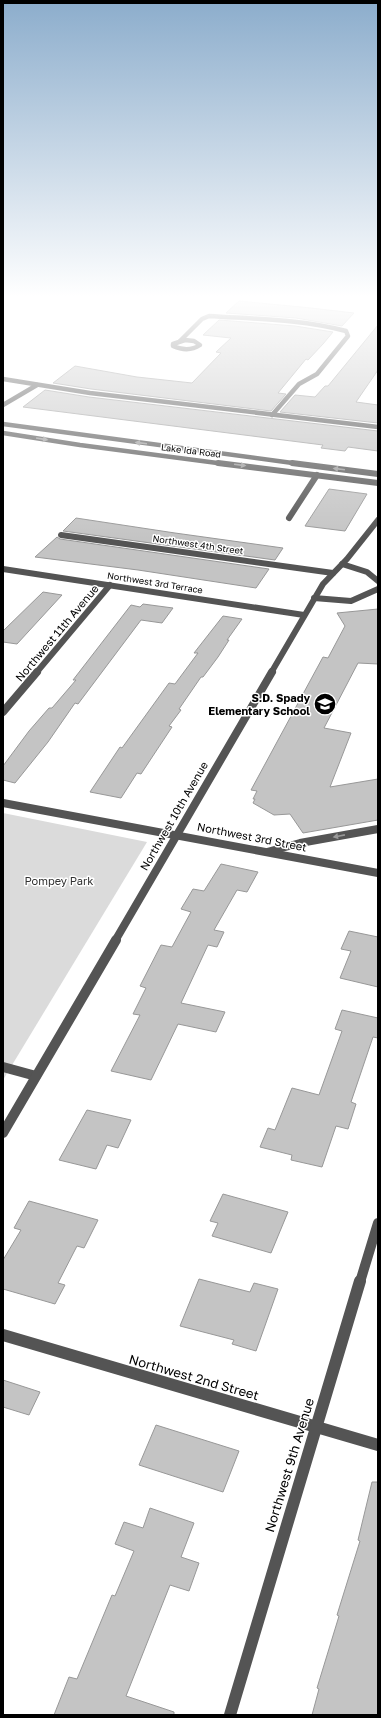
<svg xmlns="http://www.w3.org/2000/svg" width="381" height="1718" viewBox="0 0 381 1718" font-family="'Golos Text',sans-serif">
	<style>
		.green { fill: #dbdbdb }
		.building { fill: #c4c4c4; stroke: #989898 }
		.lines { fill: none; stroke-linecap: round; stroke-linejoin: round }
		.service-far2 { stroke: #545454; stroke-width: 6 }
		.service-far1 { stroke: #545454; stroke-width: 8 }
		.service { stroke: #545454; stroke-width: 10 }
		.minor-far4 { stroke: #545454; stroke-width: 4.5 }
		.minor-far3 { stroke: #545454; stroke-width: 6 }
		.minor-far2 { stroke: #545454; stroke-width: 8 }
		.minor-far1 { stroke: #545454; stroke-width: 10 }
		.minor { stroke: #545454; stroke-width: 12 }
		.tertiary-far1 { stroke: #545454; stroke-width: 4.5 }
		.tertiary { stroke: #545454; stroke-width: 6 }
		.oneway { fill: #989898 }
		.labels { text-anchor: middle; stroke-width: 3; stroke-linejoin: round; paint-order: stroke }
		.far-street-label { font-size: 9px; fill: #000; stroke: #fff }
		.street-label { font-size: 11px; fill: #000; stroke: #fff }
		.poi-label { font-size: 11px; font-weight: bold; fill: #000; stroke: #fff; text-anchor: end }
		.park-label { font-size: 11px; fill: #323232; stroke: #fff }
		.near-street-label { font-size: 13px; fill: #000; stroke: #fff }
	</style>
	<rect width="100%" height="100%" fill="#fff"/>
	<path class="green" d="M3 813 147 842 3 1080Z"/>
	<g class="building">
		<path d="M239 301 311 308 354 313 342 326 296 318 226 313Z"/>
		<path d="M219 320 295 326 333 332 323 344 308 360 306 359 278 393 286 394 271 411 91 389 53 383 75 366 137 377 192 383 221 353 216 352 231 338 203 335Z"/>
		<path d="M378 325V370L356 402 378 405V423L280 412 295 395 315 397 325 386H328Z"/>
		<path d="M45 390 89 397 378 431V451L348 447 345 451 321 448 323 445 23 407Z"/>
		<path d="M329 489 367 494 345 531 305 526Z"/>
		<path d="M76 518 175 533 283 548 275 560 63 531Z"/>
		<path d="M57 537 60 539 269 569 256 588 138 570 35 557Z"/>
		<path d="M43 592 62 595 17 644 3 642V631Z"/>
		<path d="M143 604 173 608 162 623 141 620 78 704 75 703 48 742 15 783 3 780V766L29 731 49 708H52L76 680H73L131 605 140 607Z"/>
		<path d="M378 609V664L358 663 324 728 351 733 330 787 378 779V820L303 833 290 814 274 815 253 803 255 799H253L257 791 251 790 323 657 328 658 345 626 337 613Z"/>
		<path d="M223 616 242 619 227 640H229L218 657 203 677H201L179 709 181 710 169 726 172 727 141 774 137 773 121 798 90 792 120 747 122 748 169 683 175 684 198 653H194Z"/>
		<path d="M221 864 258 872 247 892 237 890 214 930 224 932 217 947 208 945 181 1003 225 1012 216 1032 178 1024 151 1080 111 1071 140 1015 133 1014 146 988 140 986 161 945 172 947 191 912 181 909 193 889 204 891Z"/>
		<path d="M349 931 378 937V987L340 978 351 951 341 949Z"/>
		<path d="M342 1010 378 1018V1038L373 1037 351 1102 356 1104 348 1129 336 1126 322 1167 291 1160 292 1155 260 1147 268 1128 275 1130 292 1088 319 1095 342 1031 335 1029Z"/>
		<path d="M87 1110 131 1120 118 1148 107 1145 96 1169 59 1160Z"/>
		<path d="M223 1194 288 1212 271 1253 212 1236 218 1223 210 1221Z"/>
		<path d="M29 1201 98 1220 84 1248 77 1246 58 1283 65 1285 55 1304 3 1289V1260L21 1230 14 1228Z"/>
		<path d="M199 1279 250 1292 254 1283 278 1289 256 1351 232 1344 234 1340 180 1326Z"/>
		<path d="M3 1380 40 1392 29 1415 3 1407Z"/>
		<path d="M156 1425 239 1451 223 1492 139 1465Z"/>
		<path d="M372 1482H378V1715H312L319 1689 317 1688 339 1616 337 1615 360 1541 358 1540Z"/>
		<path d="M150 1508 194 1523 181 1557 199 1563 189 1591 170 1585 126 1696 174 1712V1715H54L69 1677 77 1679 112 1595 115 1596 134 1551 115 1544 124 1522 143 1528Z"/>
	</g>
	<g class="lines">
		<g class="service-far2">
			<path d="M289 518 317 475"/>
			<path d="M342 564 367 572 378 581"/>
			<path d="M314 598 351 601 378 589"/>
		</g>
		<path class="service-far1" d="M267 852 300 843 378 829"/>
		<path class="service" d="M3 1067 36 1076"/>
		<g class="minor-far4">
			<path d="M185 340 194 341 200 345C191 351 182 350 173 346V344Z"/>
			<path d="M180 341 202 319 209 316C254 319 302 319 346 331L348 336 317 374 299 384 272 415"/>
			<path d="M3 379 90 393 378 427"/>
			<path d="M3 405 37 385"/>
		</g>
		<g class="minor-far3">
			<path d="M61 535 333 573"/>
			<path d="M3 569 304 615"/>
			<path d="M36 673 110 585"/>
			<path d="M271 673 323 584 347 559 378 520"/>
		</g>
		<g class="minor-far2">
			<path d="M3 712 37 672"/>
			<path d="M3 803 378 873"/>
			<path d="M115 941 272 672"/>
		</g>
		<g class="minor-far1">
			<path d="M3 1133 116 940"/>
			<path d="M360 1282 378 1223"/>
		</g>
		<g class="minor">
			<path d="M3 1335 378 1445"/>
			<path d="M230 1715 360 1281"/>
		</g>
		<g class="tertiary-far1">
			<path d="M3 424 300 464"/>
			<path d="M3 433 80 445 225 464"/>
		</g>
		<g class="tertiary">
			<path d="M218 463 378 483"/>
			<path d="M292 463 378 474"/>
		</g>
	</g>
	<defs><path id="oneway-solid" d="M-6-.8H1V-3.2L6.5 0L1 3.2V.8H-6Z"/></defs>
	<g class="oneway">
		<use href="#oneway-solid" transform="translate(42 439) rotate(9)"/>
		<use href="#oneway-solid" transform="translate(141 443) rotate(-173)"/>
		<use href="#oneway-solid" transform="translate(240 465) rotate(7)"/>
		<use href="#oneway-solid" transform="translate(339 469) rotate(-173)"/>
		<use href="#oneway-solid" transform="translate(339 836) rotate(169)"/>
	</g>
	<linearGradient id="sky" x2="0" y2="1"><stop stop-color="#8cadcc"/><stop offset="0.55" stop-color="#fff"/><stop offset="1" stop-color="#fff" stop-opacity="0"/></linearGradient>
	<rect width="381" height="539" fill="url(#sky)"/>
	<defs>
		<g id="school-disc" transform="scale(1.15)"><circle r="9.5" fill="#000" stroke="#fff"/><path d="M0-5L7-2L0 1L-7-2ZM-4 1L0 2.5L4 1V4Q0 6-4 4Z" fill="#fff"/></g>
	</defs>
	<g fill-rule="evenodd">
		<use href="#school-disc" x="325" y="704"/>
	</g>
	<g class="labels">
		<g class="far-street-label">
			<text transform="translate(191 451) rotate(7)" y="3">Lake Ida Road</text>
			<text transform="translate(198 545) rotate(8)" y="3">Northwest 4th Street</text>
			<text transform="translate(155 583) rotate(9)" y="3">Northwest 3rd Terrace</text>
		</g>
		<g class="street-label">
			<text transform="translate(57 633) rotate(-50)" y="4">Northwest 11th Avenue</text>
			<text transform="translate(174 816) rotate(-60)" y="4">Northwest 10th Avenue</text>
			<text transform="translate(252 837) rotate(11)" y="4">Northwest 3rd Street</text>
		</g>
		<g class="poi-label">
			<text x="310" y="702">S.D. Spady<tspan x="310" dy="13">Elementary School</tspan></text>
		</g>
		<g class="park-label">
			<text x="59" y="885">Pompey Park</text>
		</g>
		<g class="near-street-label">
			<text transform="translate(194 1377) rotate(16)" y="5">Northwest 2nd Street</text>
			<text transform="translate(289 1465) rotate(-73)" y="5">Northwest 9th Avenue</text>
		</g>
	</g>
	<rect width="381" height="1718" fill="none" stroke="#000000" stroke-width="8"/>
</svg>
